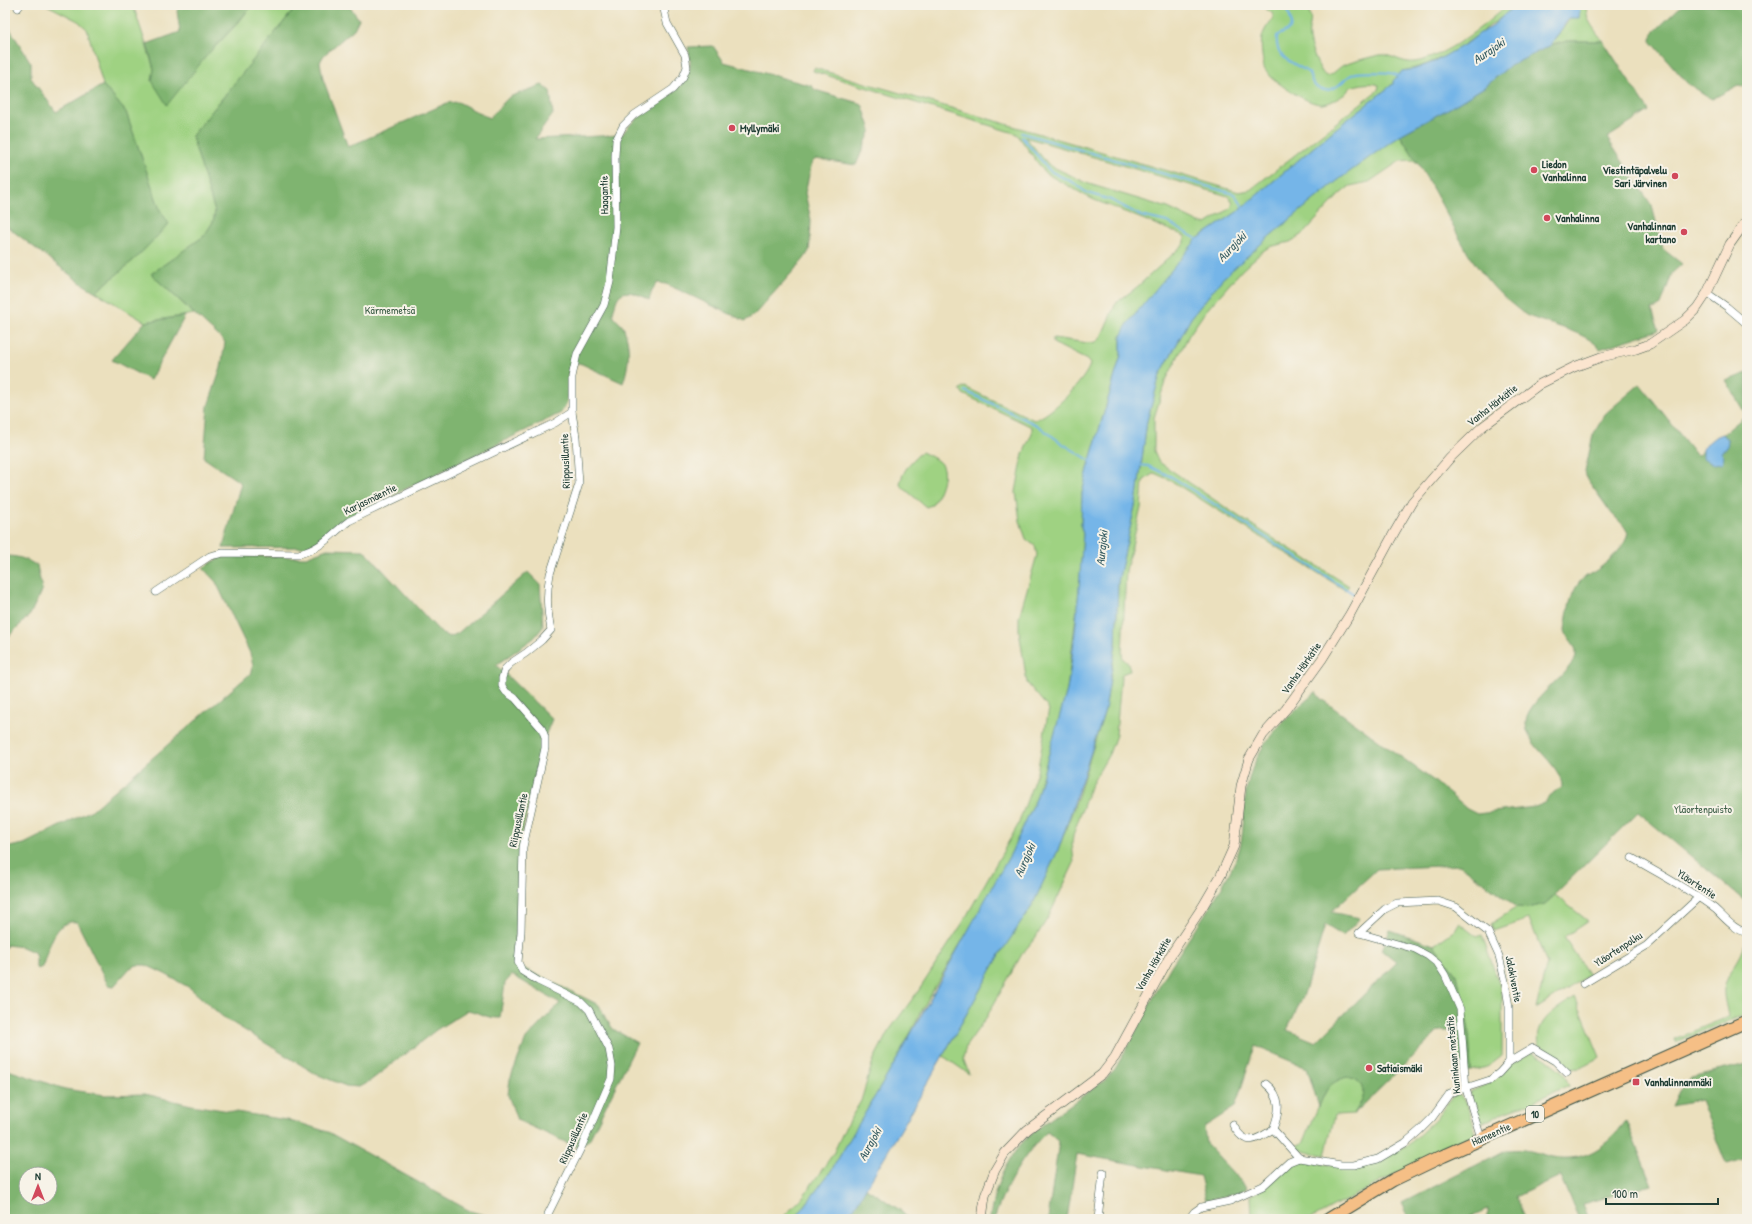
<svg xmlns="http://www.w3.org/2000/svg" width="1752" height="1224" viewBox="0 0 1752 1224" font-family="'Patrick Hand',sans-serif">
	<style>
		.green { fill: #9fd282; stroke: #5f885b; fill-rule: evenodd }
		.forest { fill: #7fb470; stroke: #4f7852; fill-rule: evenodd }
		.water { fill: #74b5e8; stroke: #4a798e }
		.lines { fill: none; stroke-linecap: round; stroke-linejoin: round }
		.stream { stroke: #74b5e8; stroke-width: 2 }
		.street-casing { stroke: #3e5549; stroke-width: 8 }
		.secondary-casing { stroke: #3e5549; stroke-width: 10 }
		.highway-casing { stroke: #3e5549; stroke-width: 14 }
		.street { stroke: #fff; stroke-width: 7 }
		.secondary { stroke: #fbe5cf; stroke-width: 9 }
		.highway { stroke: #f5bf86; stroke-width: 12 }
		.poi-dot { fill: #d1495b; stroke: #f7f3e8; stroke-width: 1.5 }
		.labels { text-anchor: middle; stroke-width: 4; stroke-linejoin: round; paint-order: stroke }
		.shield { fill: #f7f3e8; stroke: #60746a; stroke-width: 1 }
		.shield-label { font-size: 10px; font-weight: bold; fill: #1f3d34 }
		.poi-label { font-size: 11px; font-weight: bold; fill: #1f3d34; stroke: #f7f3e8; text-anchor: start }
		.street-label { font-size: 11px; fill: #1f3d34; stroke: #f7f3e8 }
		.park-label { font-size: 11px; fill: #395b44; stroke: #f7f3e8 }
		.water-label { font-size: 12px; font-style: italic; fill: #345b61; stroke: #f7f3e8 }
	</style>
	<rect width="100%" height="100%" fill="#f7f3e8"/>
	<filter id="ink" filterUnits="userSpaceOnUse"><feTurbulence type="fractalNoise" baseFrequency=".025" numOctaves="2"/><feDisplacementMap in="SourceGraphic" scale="8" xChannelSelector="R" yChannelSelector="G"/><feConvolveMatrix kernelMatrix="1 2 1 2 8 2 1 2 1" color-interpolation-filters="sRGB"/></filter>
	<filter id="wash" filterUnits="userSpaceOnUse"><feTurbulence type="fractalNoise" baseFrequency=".012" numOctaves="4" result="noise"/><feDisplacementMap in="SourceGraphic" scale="16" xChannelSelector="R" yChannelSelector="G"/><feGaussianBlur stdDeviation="0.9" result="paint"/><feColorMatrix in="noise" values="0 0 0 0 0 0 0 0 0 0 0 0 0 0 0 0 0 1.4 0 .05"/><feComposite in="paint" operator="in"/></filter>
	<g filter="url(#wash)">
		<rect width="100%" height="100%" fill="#ebe0be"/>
		<g class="green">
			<path d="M47 5H133L154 69 152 81 208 54 239 22 252 5H294L295 8 192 136 215 212 213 222 204 236 151 274 194 314 145 322 96 292 136 258 168 224 160 210 126 112 103 85 87 29 78 21Z"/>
			<path d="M1261 5H1305C1316 22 1307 23 1309 39 1310 47 1320 73 1326 76 1334 75 1337 68 1344 65 1355 61 1367 58 1379 55 1390 53 1402 64 1414 62 1442 59 1487 24 1507 5H1515C1504 17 1491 24 1479 34 1456 51 1431 66 1402 71L1393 84 1334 130 1237 212 1197 239 1121 336V355L1091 457 1082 493 1081 527 1083 534 1079 591 1067 690 1036 799 1011 853 979 912 929 997 897 1059 831 1171 795 1219H781L802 1198 833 1154 846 1126 861 1101 873 1061 888 1032 919 990 962 924 1018 825 1037 772 1049 709 1027 683 1019 630V617L1037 555 1035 546 1026 539 1020 521 1016 492 1023 454 1032 433V427L963 394 960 389 965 387 1034 420C1049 417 1087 379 1090 364L1087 360 1053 343V338L1088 343 1096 342 1101 337 1116 303 1137 287 1185 243V236L1092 199 1045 173 1017 134 813 71 814 68 1239 192 1250 190 1378 90 1379 85C1371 82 1359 84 1351 87 1349 88 1347 92 1345 94 1339 98 1331 103 1323 104 1310 106 1269 80 1264 68 1263 64 1263 59 1262 55 1260 39 1262 31 1273 19V14ZM1025 137 1228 196 1233 202 1231 208 1206 224 1199 223 1168 208 1089 184 1049 165Z"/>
			<path d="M1580 5H1587C1584 19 1595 30 1603 41H1568L1551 45Z"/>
			<path d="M1400 135 1419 164 1413 160 1400 161 1369 182 1350 186 1340 194 1302 235 1290 242 1269 247 1263 251 1242 270 1205 312 1189 335 1165 382 1154 418V451L1159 462 1241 518 1349 586 1345 590 1170 480 1154 473 1143 481 1141 508 1126 570 1122 654 1123 659 1127 662 1130 669 1129 671 1122 674 1121 677 1116 735 1109 754 1090 787 1073 835 1072 843 1074 863 1049 916 1036 937 1022 954 986 1018 966 1046 963 1058 969 1074 943 1056 1002 951 1032 906 1059 848 1078 796 1105 710 1116 643 1118 582 1137 497 1147 421 1160 375 1191 318 1222 279 1271 235 1337 181Z"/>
			<path d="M922 452C928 455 935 458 939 462 950 471 938 496 932 505L926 507 900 485C901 473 912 459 922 452Z"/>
			<path d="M1555 895 1588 921 1564 937 1589 975 1536 1009 1547 963 1529 919 1494 931 1491 924 1517 907 1528 908 1545 904Z"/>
			<path d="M1459 923 1477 937 1482 935 1502 992V1056L1488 1067 1471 1071 1469 1031 1457 975 1434 945 1455 930Z"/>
			<path d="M1747 941V1014L1675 1042 1674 1039 1728 1017C1727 1008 1723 997 1724 989 1727 972 1742 960 1745 943Z"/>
			<path d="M1575 997 1600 1057 1580 1067 1569 1068 1547 1050 1539 1045C1534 1020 1557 1009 1575 997Z"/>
			<path d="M1533 1052 1545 1058 1564 1073 1569 1085 1527 1104 1504 1112 1489 1121 1481 1122 1476 1119V1110L1478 1109 1476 1103H1473L1470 1092 1495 1080 1510 1064Z"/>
			<path d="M1347 1077C1350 1078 1356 1079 1359 1082 1370 1091 1359 1105 1354 1114L1335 1115 1325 1155 1310 1153 1294 1147 1303 1144C1309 1130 1323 1091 1332 1083 1336 1079 1342 1078 1347 1077Z"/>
			<path d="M1458 1094C1466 1097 1476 1126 1474 1135L1408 1167 1311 1219H1252L1251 1196 1272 1182 1288 1167 1299 1161 1355 1168 1367 1166 1379 1162 1407 1146 1435 1120 1453 1096Z"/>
		</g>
		<g class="forest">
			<path d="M180 5H252L239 21 208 54 167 105 152 81 154 69 147 44 180 32 177 11Z"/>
			<path d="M316 5H348L359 19 354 29 324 55 320 62 323 79 348 147 447 103 458 102 489 118 509 97 542 85 550 91 553 114 535 139 622 135C639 108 686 96 690 66 691 60 689 53 688 47L713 46 724 62 812 86 815 90 862 104 871 130 856 165 816 159 812 162 805 193 811 220 810 242 809 251 804 259 754 315 745 321 666 284 657 283 652 290 649 300C638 294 621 285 616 302 615 306 613 310 613 314 614 320 622 323 624 329 631 346 629 366 623 383L582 364 571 361 568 375 567 402 561 413 340 521 317 542 305 547 223 548 241 483 204 458 208 406 221 368 225 342 151 274 204 236 213 222 215 212 192 136 295 8 305 12Z"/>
			<path d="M1682 5H1747V88L1739 85 1712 99 1687 83 1651 41 1652 34Z"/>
			<path d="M5 21 31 63V78L56 112 103 85 126 112 160 210 169 224 136 258 96 292 81 283 5 225Z"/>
			<path d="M1568 41H1603L1649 111 1607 138 1652 206 1663 249 1682 264 1672 273 1661 305 1652 310 1659 330 1600 349C1588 332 1546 324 1526 315 1520 311 1513 305 1507 300 1475 272 1459 237 1439 200 1427 178 1414 156 1400 135L1448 109 1486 86 1508 67 1551 45Z"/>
			<path d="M185 316 150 380 112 360 145 322Z"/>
			<path d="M1747 373V705L1741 711 1747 716V903L1638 812 1545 904 1528 908 1517 907 1460 865 1377 869 1332 911 1335 913 1360 918 1343 936 1325 925 1304 994 1287 1030 1316 1042 1397 962 1382 950 1390 930 1434 945 1457 975 1469 1031 1471 1071 1456 1072 1454 1031H1439L1354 1114C1359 1105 1370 1091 1359 1082 1356 1079 1350 1078 1347 1077 1328 1083 1326 1089 1319 1107L1307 1068 1255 1046 1235 1107 1204 1127 1206 1144 1247 1188 1239 1193 1206 1200 1200 1176 1077 1154 1067 1219H1048L1059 1141 1047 1132C1022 1155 1005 1187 994 1219H990C993 1190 1006 1157 1028 1137 1051 1117 1079 1099 1104 1081L1115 1069C1135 1036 1151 999 1171 966 1193 931 1219 897 1236 859 1244 841 1243 820 1245 800 1251 748 1279 724 1316 692L1320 698 1434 781 1467 809 1477 814 1535 807 1545 803 1554 792 1562 788C1563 764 1525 747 1526 722 1526 705 1558 681 1569 667 1572 663 1576 659 1576 654 1577 644 1566 638 1565 630 1567 615 1570 594 1579 583 1585 575 1594 573 1601 567 1611 559 1626 546 1628 533L1624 526 1612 514 1587 479 1585 472 1593 435 1605 414 1640 384 1697 456 1746 415 1726 381Z"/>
			<path d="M327 549 364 550 442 634 450 637 458 633 528 572 540 584 543 627 534 638 496 665 552 719 541 746 519 847 515 964 599 1005 606 1019 613 1029 637 1043 589 1140 576 1147 517 1120 508 1095 510 1079 526 1039 560 1003 512 975 505 983 500 1018C485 1018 481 1013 468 1010L436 1030 370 1081 359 1087 346 1086 316 1074 223 1017 190 988 165 974 146 965H137L130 968 114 986 108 985 77 922C54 918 48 952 42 967L38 969 36 968V958L34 952 22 947 7 945 5 948V848L24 844 92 810 250 674 253 665 250 653 216 582 203 568 219 558 233 556 306 557Z"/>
			<path d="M5 556C18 556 27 559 37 566L42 589 30 615 5 640Z"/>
			<path d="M1747 1064V1158L1726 1164 1701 1100 1672 1106 1679 1091 1691 1077Z"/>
			<path d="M5 1069 65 1089 105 1095 145 1094 191 1105 293 1121 328 1132 470 1211 498 1219H5ZM26 1174H50V1198H26Z"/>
			<path d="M1626 1121 1652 1185 1583 1204 1589 1219H1579L1560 1176 1515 1197 1525 1219H1487V1209L1465 1219H1410L1402 1203 1506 1150C1512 1150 1519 1149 1525 1150 1534 1151 1543 1155 1552 1157 1586 1163 1607 1146 1626 1121Z"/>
			<path d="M866 1188 903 1212 908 1219H844L854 1208Z"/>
		</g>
		<g class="water">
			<path d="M1515 5H1580V6L1579 18H1569L1551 45 1508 67 1486 86 1448 109 1400 135 1337 181 1271 235 1222 279 1191 318 1160 375 1147 421 1137 497 1118 582 1116 643 1105 710 1059 848 1032 906 1002 951 910 1114 854 1208 844 1219H795L831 1171 897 1059 1011 853 1036 799 1067 690C1076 639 1079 586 1083 534L1081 527 1082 493 1091 457 1121 355V336L1128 323 1197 239 1237 212 1334 130 1393 84V81L1402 71 1415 69 1436 61 1469 42 1480 33 1490 28Z"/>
			<path d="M1723 434 1728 440 1727 448 1721 452 1724 457 1722 463 1713 464 1703 458V447L1715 437Z"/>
		</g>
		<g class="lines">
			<g class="stream">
				<path d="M1282 5C1288 11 1293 20 1290 29L1277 36C1274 60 1295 62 1309 73 1312 87 1322 95 1336 87 1344 82 1346 76 1356 73 1358 72 1387 72 1390 73 1393 73 1396 75 1399 76"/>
				<path d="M1022 133 1234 194 1243 206"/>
				<path d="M1022 137 1050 171 1074 183 1087 193 1111 200 1141 216 1167 222 1197 239"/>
				<path d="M965 391 1037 425 1063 444 1091 461"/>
				<path d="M1139 465 1148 466 1172 477 1357 596"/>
			</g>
		</g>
	</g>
	<g filter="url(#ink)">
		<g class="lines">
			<g class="street-casing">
				<g id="street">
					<path d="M18 8 20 5"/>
					<path d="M1707 293 1727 307 1747 324"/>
					<path d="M156 592 210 556 223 553 299 554C323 548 330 535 349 521L555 423 572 412"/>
					<path d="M1632 858C1658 873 1691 890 1715 909 1724 917 1735 931 1747 932"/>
					<path d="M1359 933 1385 909 1397 903 1438 901 1456 907 1488 932 1499 956 1505 981 1509 1007V1062"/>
					<path d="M1359 933 1415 949 1428 956 1438 964 1445 975 1460 1009 1466 1089 1481 1138"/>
					<path d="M1583 984 1646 946 1698 898"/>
					<path d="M1233 1125C1245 1147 1256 1141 1273 1129 1280 1112 1282 1096 1266 1084"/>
					<path d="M1273 1129 1299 1158"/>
					<path d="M548 1219V1214L582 1146 611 1079 612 1066 609 1049 589 1010 581 1002 538 981 522 971 518 962 521 932 523 847 545 748V737L542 729 515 698 506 692 502 686V678L505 669 511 663 526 653 542 640 551 630C547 609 546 595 550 574L579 484 576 437 572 412V377L577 354 604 305 610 282 616 227 615 156 616 140 623 126 634 115 673 89 683 77 687 67 685 55 667 23 663 5"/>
					<path d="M1098 1219 1103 1173"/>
					<path d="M1189 1219 1194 1212 1201 1207 1230 1201 1263 1186 1289 1162 1299 1158 1341 1165H1354L1378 1159 1405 1143 1419 1131 1432 1118 1450 1093 1490 1080 1499 1073 1509 1062 1533 1048 1555 1061 1567 1073"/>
				</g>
			</g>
			<g class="secondary-casing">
				<path id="secondary" d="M982 1219 985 1196 995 1170 1005 1153 1027 1130 1102 1074 1115 1057 1170 956 1203 906 1221 875 1234 846 1241 786 1249 759 1263 735 1286 709 1322 659 1350 614 1394 533 1412 502 1450 458 1482 427 1540 384 1574 367 1601 357 1636 349 1650 344 1685 320 1697 308 1707 293 1730 244 1747 220"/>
			</g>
			<g class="highway-casing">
				<path id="highway" d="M1329 1219 1393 1180 1443 1156 1747 1021"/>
			</g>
			<use href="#street" class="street"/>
			<use href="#secondary" class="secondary"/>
			<use href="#highway" class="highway"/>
		</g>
	</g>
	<g class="poi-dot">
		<circle cx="732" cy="128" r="4"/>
		<circle cx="1534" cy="170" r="4"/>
		<circle cx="1675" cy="176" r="4"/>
		<circle cx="1547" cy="218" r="4"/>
		<circle cx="1684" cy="232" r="4"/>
		<circle cx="1369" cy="1068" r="4"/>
		<rect x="1632" y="1078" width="8" height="8" rx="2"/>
	</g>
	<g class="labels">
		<rect class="shield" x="1526" y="1106" width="18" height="16" rx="3"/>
		<g class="shield-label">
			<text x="1535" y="1118">10</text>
		</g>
		<g class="poi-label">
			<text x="740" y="132">Myllymäki</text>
			<text x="1542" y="168">Liedon<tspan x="1542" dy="13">Vanhalinna</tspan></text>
			<text x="1667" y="174" text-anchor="end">Viestintäpalvelu<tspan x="1667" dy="13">Sari Järvinen</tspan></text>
			<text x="1555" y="222">Vanhalinna</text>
			<text x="1676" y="230" text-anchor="end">Vanhalinnan<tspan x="1676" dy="13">kartano</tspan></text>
			<text x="1377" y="1072">Satiaismäki</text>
			<text x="1644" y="1086">Vanhalinnanmäki</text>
		</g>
		<g class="street-label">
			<text transform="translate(604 195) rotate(-91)" y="4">Haagantie</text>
			<text transform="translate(1492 405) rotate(-38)" y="4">Vanha Härkätie</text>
			<text transform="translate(565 461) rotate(-92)" y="4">Riippusillantie</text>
			<text transform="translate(370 499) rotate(-26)" y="4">Karjasmäentie</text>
			<text transform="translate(1301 668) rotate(-55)" y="4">Vanha Härkätie</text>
			<text transform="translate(518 820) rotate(-78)" y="4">Riippusillantie</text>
			<text transform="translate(1697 884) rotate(33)" y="4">Yläortentie</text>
			<text transform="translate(1618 949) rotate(-33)" y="4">Yläortenpolku</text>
			<text transform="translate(1153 964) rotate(-60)" y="4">Vanha Härkätie</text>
			<text transform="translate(1514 979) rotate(79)" y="4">Jalokiventie</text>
			<text transform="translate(1453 1055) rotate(-95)" y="4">Kuninkaan metsätie</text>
			<text transform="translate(1491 1134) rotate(-24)" y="4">Hämeentie</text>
			<text transform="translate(573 1138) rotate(-66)" y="4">Riippusillantie</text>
		</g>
		<g class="park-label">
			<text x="390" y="314">Kärmemetsä</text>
			<text x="1703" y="813">Yläortenpuisto</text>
		</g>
		<g class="water-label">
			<text transform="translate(1489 51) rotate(-34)" y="4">Aurajoki</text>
			<text transform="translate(1232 247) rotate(-46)" y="4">Aurajoki</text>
			<text transform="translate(1102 548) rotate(-84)" y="4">Aurajoki</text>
			<text transform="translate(1025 860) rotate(-66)" y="4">Aurajoki</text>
			<text transform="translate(870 1144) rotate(-61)" y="4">Aurajoki</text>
		</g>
	</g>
	<rect width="1752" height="1224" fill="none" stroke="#f7f3e8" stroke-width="20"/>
	<g transform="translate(38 1186)"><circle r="19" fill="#f7f3e8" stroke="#a1aaa0"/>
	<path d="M0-3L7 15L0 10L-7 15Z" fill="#d1495b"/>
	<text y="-6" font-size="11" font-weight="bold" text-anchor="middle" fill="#1f3d34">N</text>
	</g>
	<path d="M1606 1198v6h112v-6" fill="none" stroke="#1f3d34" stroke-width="2"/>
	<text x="1612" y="1198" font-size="12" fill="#1f3d34" stroke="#f7f3e8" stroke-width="3" paint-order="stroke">100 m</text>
</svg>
